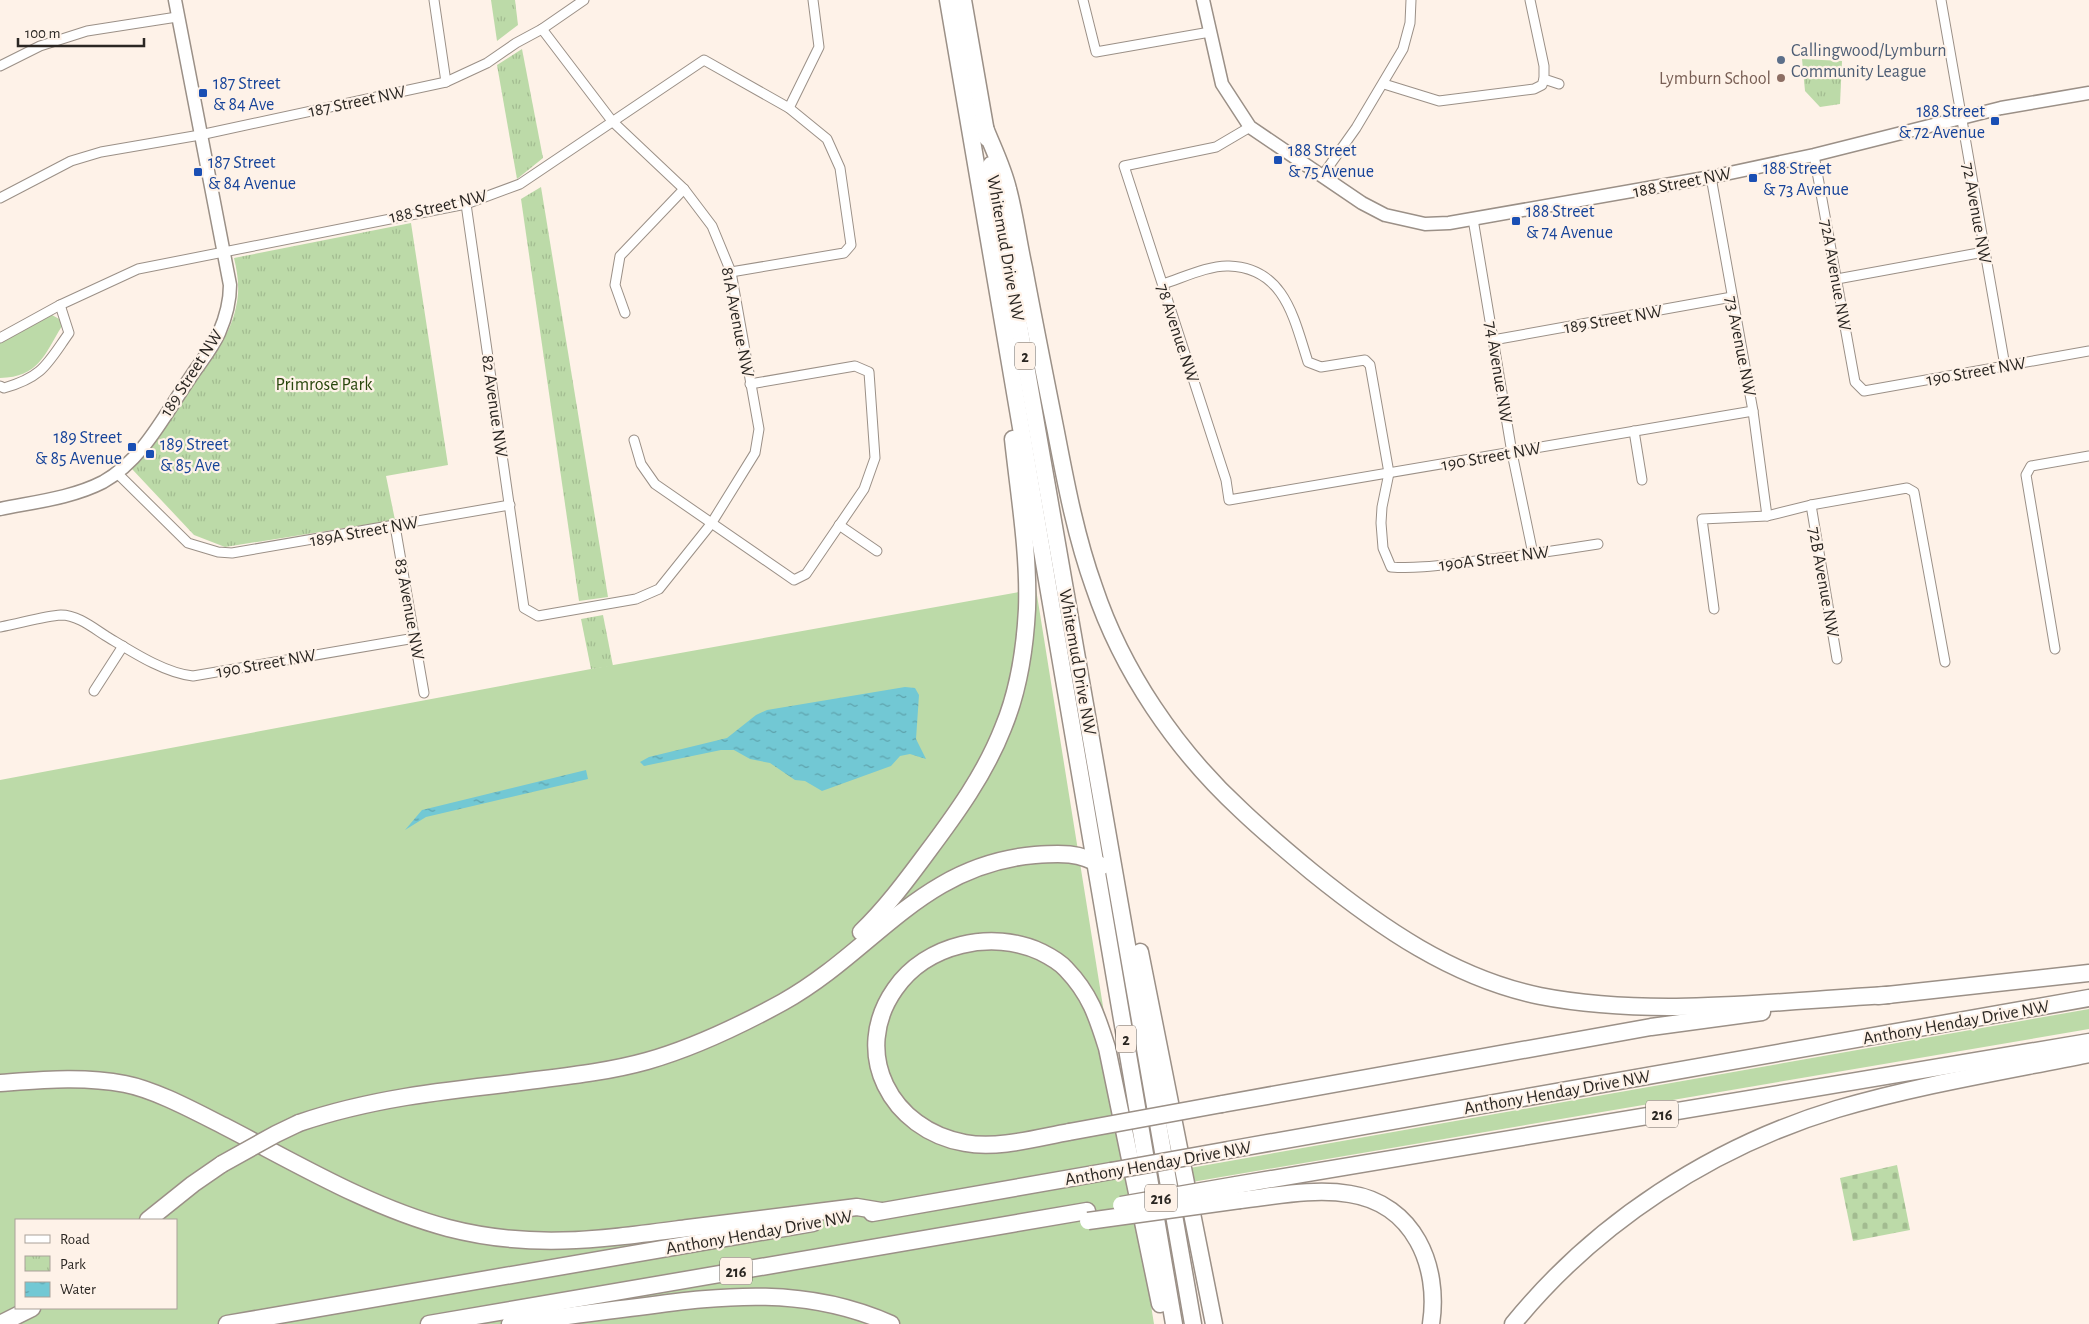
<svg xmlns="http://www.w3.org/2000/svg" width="2089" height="1324" viewBox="0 0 2089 1324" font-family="'Alegreya Sans',sans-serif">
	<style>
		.grass { fill: #bcdaa8; fill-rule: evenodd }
		.cemetery { fill: url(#cemetery-stones) }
		.park { fill: url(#park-tufts) }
		.water { fill: url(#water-ripples) }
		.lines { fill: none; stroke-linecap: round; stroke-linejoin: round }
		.street-casing { stroke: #9b9087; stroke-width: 11 }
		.secondary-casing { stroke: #9b9087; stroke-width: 15 }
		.highway-casing { stroke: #9b9087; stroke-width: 19 }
		.street { stroke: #fff; stroke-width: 9 }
		.secondary { stroke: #fff; stroke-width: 12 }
		.highway { stroke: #fff; stroke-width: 16 }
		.highway-bridge-casing { stroke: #9b9087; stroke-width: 19; stroke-linecap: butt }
		.highway-bridge { stroke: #fff; stroke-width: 16 }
		.service-dot { fill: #5c6f8a; stroke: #fef2e8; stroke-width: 2 }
		.education-dot { fill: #8d6e63; stroke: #fef2e8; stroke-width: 2 }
		.transit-dot { fill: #1a4fb4; stroke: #fef2e8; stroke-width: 2 }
		.labels { text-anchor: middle; stroke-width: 4.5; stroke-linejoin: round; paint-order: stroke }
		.shield { fill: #fef2e8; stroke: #6a645e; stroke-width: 1 }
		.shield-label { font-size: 16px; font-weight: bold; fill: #2b2723 }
		.service-label { font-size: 18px; fill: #4e5e75; stroke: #fef2e8; text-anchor: start }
		.education-label { font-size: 18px; fill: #785e54; stroke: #fef2e8; text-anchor: end }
		.transit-label { font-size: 18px; fill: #164399; stroke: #fef2e8; text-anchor: start }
		.street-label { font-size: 18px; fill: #2b2723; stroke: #fef2e8 }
		.park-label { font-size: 18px; fill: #29470d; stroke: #fef2e8 }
	</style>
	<defs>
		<pattern id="cemetery-stones" width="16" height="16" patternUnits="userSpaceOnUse" patternTransform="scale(1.25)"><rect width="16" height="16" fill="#bcdaa8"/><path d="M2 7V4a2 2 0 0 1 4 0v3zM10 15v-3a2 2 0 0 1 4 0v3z" fill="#a2bb90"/></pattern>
		<pattern id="park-tufts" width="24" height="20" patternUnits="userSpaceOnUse" patternTransform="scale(1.25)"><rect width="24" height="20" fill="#bcdaa8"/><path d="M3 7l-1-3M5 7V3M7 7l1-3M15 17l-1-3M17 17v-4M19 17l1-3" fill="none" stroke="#a2bb90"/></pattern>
		<pattern id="water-ripples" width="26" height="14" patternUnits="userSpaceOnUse" patternTransform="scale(1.25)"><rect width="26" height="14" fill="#72c8d4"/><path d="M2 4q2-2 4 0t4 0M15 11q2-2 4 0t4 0" fill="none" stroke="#5ea2ac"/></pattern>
	</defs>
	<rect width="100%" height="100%" fill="#fef2e8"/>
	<g class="grass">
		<path d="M52 315 61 320 62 326C44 355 39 377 0 378V342Z"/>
		<path d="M1036 589 1154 1324H0V780L591 669ZM16 1220H176V1308H16Z"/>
		<path d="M2089 1009V1029L1192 1182 1190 1168Z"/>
	</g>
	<path class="cemetery" d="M1897 1165 1910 1230 1853 1241 1840 1178Z"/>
	<g class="park">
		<path d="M491 0H515L518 25 497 41Z"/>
		<path d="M522 49 543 158 517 179 497 65Z"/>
		<path d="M1802 59 1842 61 1840 104 1820 107 1805 91Z"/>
		<path d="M541 187 608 597 579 601 521 199Z"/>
		<path d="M411 223 448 465 386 476 395 520 225 547 194 535 132 469C150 447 165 423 182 400 201 374 230 339 236 307 240 290 238 275 234 258Z"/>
		<path d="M603 615 613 666 591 669 581 619Z"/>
	</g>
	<g class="water">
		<path d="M905 687 915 688 919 695 916 739 926 759 910 754 900 756 891 766 822 791 805 781 795 780 770 763 750 759 734 750H721L644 766 640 762 649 757 727 738 756 715 767 710Z"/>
		<path d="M586 770 588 779 426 817 405 830 422 810Z"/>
	</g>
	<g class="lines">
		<g class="street-casing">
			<g id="street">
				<path d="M434 0 446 82"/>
				<path d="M1083 0 1096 52 1210 32"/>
				<path d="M1530 0 1544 66V79L1559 84"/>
				<path d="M1941 0 2005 366"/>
				<path d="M0 66 40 46 87 31 177 17"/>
				<path d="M1384 84 1439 101 1534 89 1542 85 1544 79"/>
				<path d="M789 108 819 47 813 0"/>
				<path d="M1250 127 1216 147 1124 166 1226 480 1229 500 1753 411"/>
				<path d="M1814 155 1855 382 1864 391 2089 351"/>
				<path d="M1322 176 1356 128 1403 49 1410 23 1411 0"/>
				<path d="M1711 177 1753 411 1767 516"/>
				<path d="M0 198 71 161 101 152 200 135 446 82 487 63 516 43 542 29 584 0"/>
				<path d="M466 204 524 608 538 616 636 599 659 589 711 524 755 453 759 429 731 272 712 226 684 189 612 121 542 29"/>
				<path d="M1473 219 1512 453 1533 554"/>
				<path d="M1837 279 1984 252"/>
				<path d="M1163 284C1182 278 1209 265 1229 266 1285 268 1294 319 1308 362L1321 367 1365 360 1370 365 1389 473 1382 507 1381 523 1383 548 1391 567C1416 569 1442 565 1468 562 1511 557 1554 551 1598 544"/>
				<path d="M625 313 615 285 620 256 684 189"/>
				<path d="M0 338 60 305 138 269 466 204 520 184 704 60 789 108 827 139 840 168 851 245 844 253 731 272"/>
				<path d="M1493 340 1732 297"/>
				<path d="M0 386 4 388C43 377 47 364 69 333L60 305"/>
				<path d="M1634 431 1642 480"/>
				<path d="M634 440 641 464 655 484 794 580 806 574 864 489 875 458 869 372 855 366 750 384"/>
				<path d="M117 473 188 543 218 552 232 553 510 505"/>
				<path d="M1811 505 1837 659"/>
				<path d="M839 525 877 551"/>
				<path d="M395 526 424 693"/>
				<path d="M1714 609 1702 519 1767 516 1811 505 1907 488 1914 492 1945 662"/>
				<path d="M0 627C18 624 44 616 61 615 77 615 92 627 106 636 131 651 164 673 193 676L415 638"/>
				<path d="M2055 649 2026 475 2031 466 2089 456"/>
				<path d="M94 691 123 646"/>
			</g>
		</g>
		<g class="secondary-casing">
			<g id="secondary">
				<path d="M1203 0 1222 84 1250 127 1362 203 1385 215 1425 224 1449 223 1711 177 1814 155 2001 108 2089 93"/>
				<path d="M0 509C34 502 72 498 103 482 143 460 165 414 190 378 199 364 212 349 219 333 226 317 230 302 230 285L175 0"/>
			</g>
		</g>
		<g class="highway-casing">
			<g id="highway">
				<path d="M948 0 1174 1324"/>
				<path d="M963 0 987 138"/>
				<path d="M985 128C993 148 1003 168 1008 189 1015 215 1018 241 1024 268 1034 322 1045 377 1056 432 1066 484 1076 537 1094 587 1122 671 1176 750 1241 810 1264 832 1288 852 1312 872 1380 927 1453 978 1540 996 1653 1018 1775 1001 1889 995"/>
				<path d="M991 165 1193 1324"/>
				<path d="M861 932C885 909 906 881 926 854 956 814 985 774 1003 728 1018 692 1025 648 1027 609 1029 553 1019 495 1013 439"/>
				<path d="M1140 952 1214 1324"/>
				<path d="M1878 996 2089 973"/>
				<path d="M0 1083C42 1080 83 1076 125 1084 156 1090 196 1112 224 1126 296 1163 369 1207 448 1228 533 1250 604 1239 688 1228 745 1221 801 1214 857 1207L881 1211"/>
				<path d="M1222 1104 1651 1027 1762 1012"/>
				<path d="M299 1123C369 1099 441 1091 513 1083 558 1077 604 1073 647 1061 693 1048 741 1025 783 1002 874 951 921 865 1035 855 1060 853 1080 852 1102 866"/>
				<path d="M1069 1132C1036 1138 998 1149 965 1143 891 1130 850 1053 895 989 926 944 992 929 1041 952 1049 956 1059 961 1066 969 1090 994 1097 1016 1107 1048L1160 1304"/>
				<path d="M1228 1150 2089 998"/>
				<path d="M1236 1185 2089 1042"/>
				<path d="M1240 1200C1276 1196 1314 1188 1350 1194 1414 1204 1440 1266 1431 1324"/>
				<path d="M872 1213 1111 1171"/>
				<path d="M148 1220 193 1184 222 1164"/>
				<path d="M0 1324 32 1308"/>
				<path d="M227 1324 813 1223"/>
				<path d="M429 1324 1087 1211"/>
				<path d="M510 1324C553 1318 595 1312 638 1307 726 1295 806 1286 891 1324"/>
				<path d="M1513 1324C1596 1222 1712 1147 1837 1109 1919 1085 2005 1071 2089 1054"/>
			</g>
		</g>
		<use href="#street" class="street"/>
		<use href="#secondary" class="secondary"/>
		<use href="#highway" class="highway"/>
		<g class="highway-bridge-casing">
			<g id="highway-bridge">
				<path d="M1069 1132 1222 1104"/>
				<path d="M222 1164 276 1134 299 1123"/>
				<path d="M1111 1171 1228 1150"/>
				<path d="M1121 1205 1236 1185"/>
				<path d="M1088 1221 1240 1200"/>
			</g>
		</g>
		<use href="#highway-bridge" class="highway-bridge"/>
	</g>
	<circle class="service-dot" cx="1781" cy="60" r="5"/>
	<circle class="education-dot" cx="1781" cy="78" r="5"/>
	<g class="transit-dot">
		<rect x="198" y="88" width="10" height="10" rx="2.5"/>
		<rect x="1990" y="116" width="10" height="10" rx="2.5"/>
		<rect x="1273" y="155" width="10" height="10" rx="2.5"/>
		<rect x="193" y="167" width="10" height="10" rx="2.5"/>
		<rect x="1748" y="173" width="10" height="10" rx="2.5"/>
		<rect x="1511" y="216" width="10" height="10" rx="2.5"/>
		<rect x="127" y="442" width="10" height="10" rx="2.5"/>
		<rect x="145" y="449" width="10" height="10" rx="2.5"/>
	</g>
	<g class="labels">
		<g class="shield">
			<rect x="1015" y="342.5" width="20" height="27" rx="4"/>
			<rect x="1116" y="1025.5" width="20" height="27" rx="4"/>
			<rect x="1646" y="1100.5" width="32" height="27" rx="4"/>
			<rect x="1145" y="1184.5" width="32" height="27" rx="4"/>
			<rect x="720" y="1257.5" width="32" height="27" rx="4"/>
		</g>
		<g class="shield-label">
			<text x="1025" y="362">2</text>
			<text x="1126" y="1045">2</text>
			<text x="1662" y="1120">216</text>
			<text x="1161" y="1204">216</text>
			<text x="736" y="1277">216</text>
		</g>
		<g class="service-label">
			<text x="1791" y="56">Callingwood/Lymburn<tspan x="1791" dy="21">Community League</tspan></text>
		</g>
		<g class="education-label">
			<text x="1771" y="84">Lymburn School</text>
		</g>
		<g class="transit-label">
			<text x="213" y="89">187 Street<tspan x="213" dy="21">&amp; 84 Ave</tspan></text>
			<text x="1985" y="117" text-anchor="end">188 Street<tspan x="1985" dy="21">&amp; 72 Avenue</tspan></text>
			<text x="1288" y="156">188 Street<tspan x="1288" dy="21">&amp; 75 Avenue</tspan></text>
			<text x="208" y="168">187 Street<tspan x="208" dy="21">&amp; 84 Avenue</tspan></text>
			<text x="1763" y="174">188 Street<tspan x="1763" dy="21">&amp; 73 Avenue</tspan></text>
			<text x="1526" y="217">188 Street<tspan x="1526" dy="21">&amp; 74 Avenue</tspan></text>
			<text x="122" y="443" text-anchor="end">189 Street<tspan x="122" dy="21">&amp; 85 Avenue</tspan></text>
			<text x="160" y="450">189 Street<tspan x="160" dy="21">&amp; 85 Ave</tspan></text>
		</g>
		<g class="street-label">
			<text transform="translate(357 101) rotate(-12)" y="6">187 Street NW</text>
			<text transform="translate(1682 182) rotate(-11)" y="6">188 Street NW</text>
			<text transform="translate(438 206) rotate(-13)" y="6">188 Street NW</text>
			<text transform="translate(1977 213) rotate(80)" y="6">72 Avenue NW</text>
			<text transform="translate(1006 248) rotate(80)" y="6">Whitemud Drive NW</text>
			<text transform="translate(1836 275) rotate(80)" y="6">72A Avenue NW</text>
			<text transform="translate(1613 319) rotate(-10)" y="6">189 Street NW</text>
			<text transform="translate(738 322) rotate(79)" y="6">81A Avenue NW</text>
			<text transform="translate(1178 333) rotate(72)" y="6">78 Avenue NW</text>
			<text transform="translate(1741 346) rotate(79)" y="6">73 Avenue NW</text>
			<text transform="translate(1976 371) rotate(-10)" y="6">190 Street NW</text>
			<text transform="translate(1499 372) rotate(81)" y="6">74 Avenue NW</text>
			<text transform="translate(191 373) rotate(-57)" y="6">189 Street NW</text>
			<text transform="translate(495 406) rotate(82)" y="6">82 Avenue NW</text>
			<text transform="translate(1491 456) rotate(-10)" y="6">190 Street NW</text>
			<text transform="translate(364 531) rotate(-10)" y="6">189A Street NW</text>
			<text transform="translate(1494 558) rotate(-7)" y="6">190A Street NW</text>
			<text transform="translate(1824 582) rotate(80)" y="6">72B Avenue NW</text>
			<text transform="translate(410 609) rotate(80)" y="6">83 Avenue NW</text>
			<text transform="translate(1078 662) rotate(80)" y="6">Whitemud Drive NW</text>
			<text transform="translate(266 663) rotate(-10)" y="6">190 Street NW</text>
			<text transform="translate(1956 1022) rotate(-10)" y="6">Anthony Henday Drive NW</text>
			<text transform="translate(1557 1092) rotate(-10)" y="6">Anthony Henday Drive NW</text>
			<text transform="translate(1158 1163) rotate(-10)" y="6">Anthony Henday Drive NW</text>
			<text transform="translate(759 1232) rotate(-10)" y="6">Anthony Henday Drive NW</text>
		</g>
		<g class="park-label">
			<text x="324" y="390">Primrose Park</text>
		</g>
	</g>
	<rect x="15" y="1219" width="162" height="90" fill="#fef2e8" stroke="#aaa199"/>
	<rect x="25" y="1235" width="25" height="8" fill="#ffffff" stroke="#aaa199"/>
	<text x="60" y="1244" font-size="15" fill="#2b2723">Road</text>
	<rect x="25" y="1256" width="25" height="15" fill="url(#park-tufts)" stroke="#aaa199"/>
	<text x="60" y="1269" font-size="15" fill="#2b2723">Park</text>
	<rect x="25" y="1282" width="25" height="15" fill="url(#water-ripples)" stroke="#aaa199"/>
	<text x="60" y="1294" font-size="15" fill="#2b2723">Water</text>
	<path d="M18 38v8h126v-8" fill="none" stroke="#2b2723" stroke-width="2.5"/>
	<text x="25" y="38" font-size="15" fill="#2b2723" stroke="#fef2e8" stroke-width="4" paint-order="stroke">100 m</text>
</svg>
